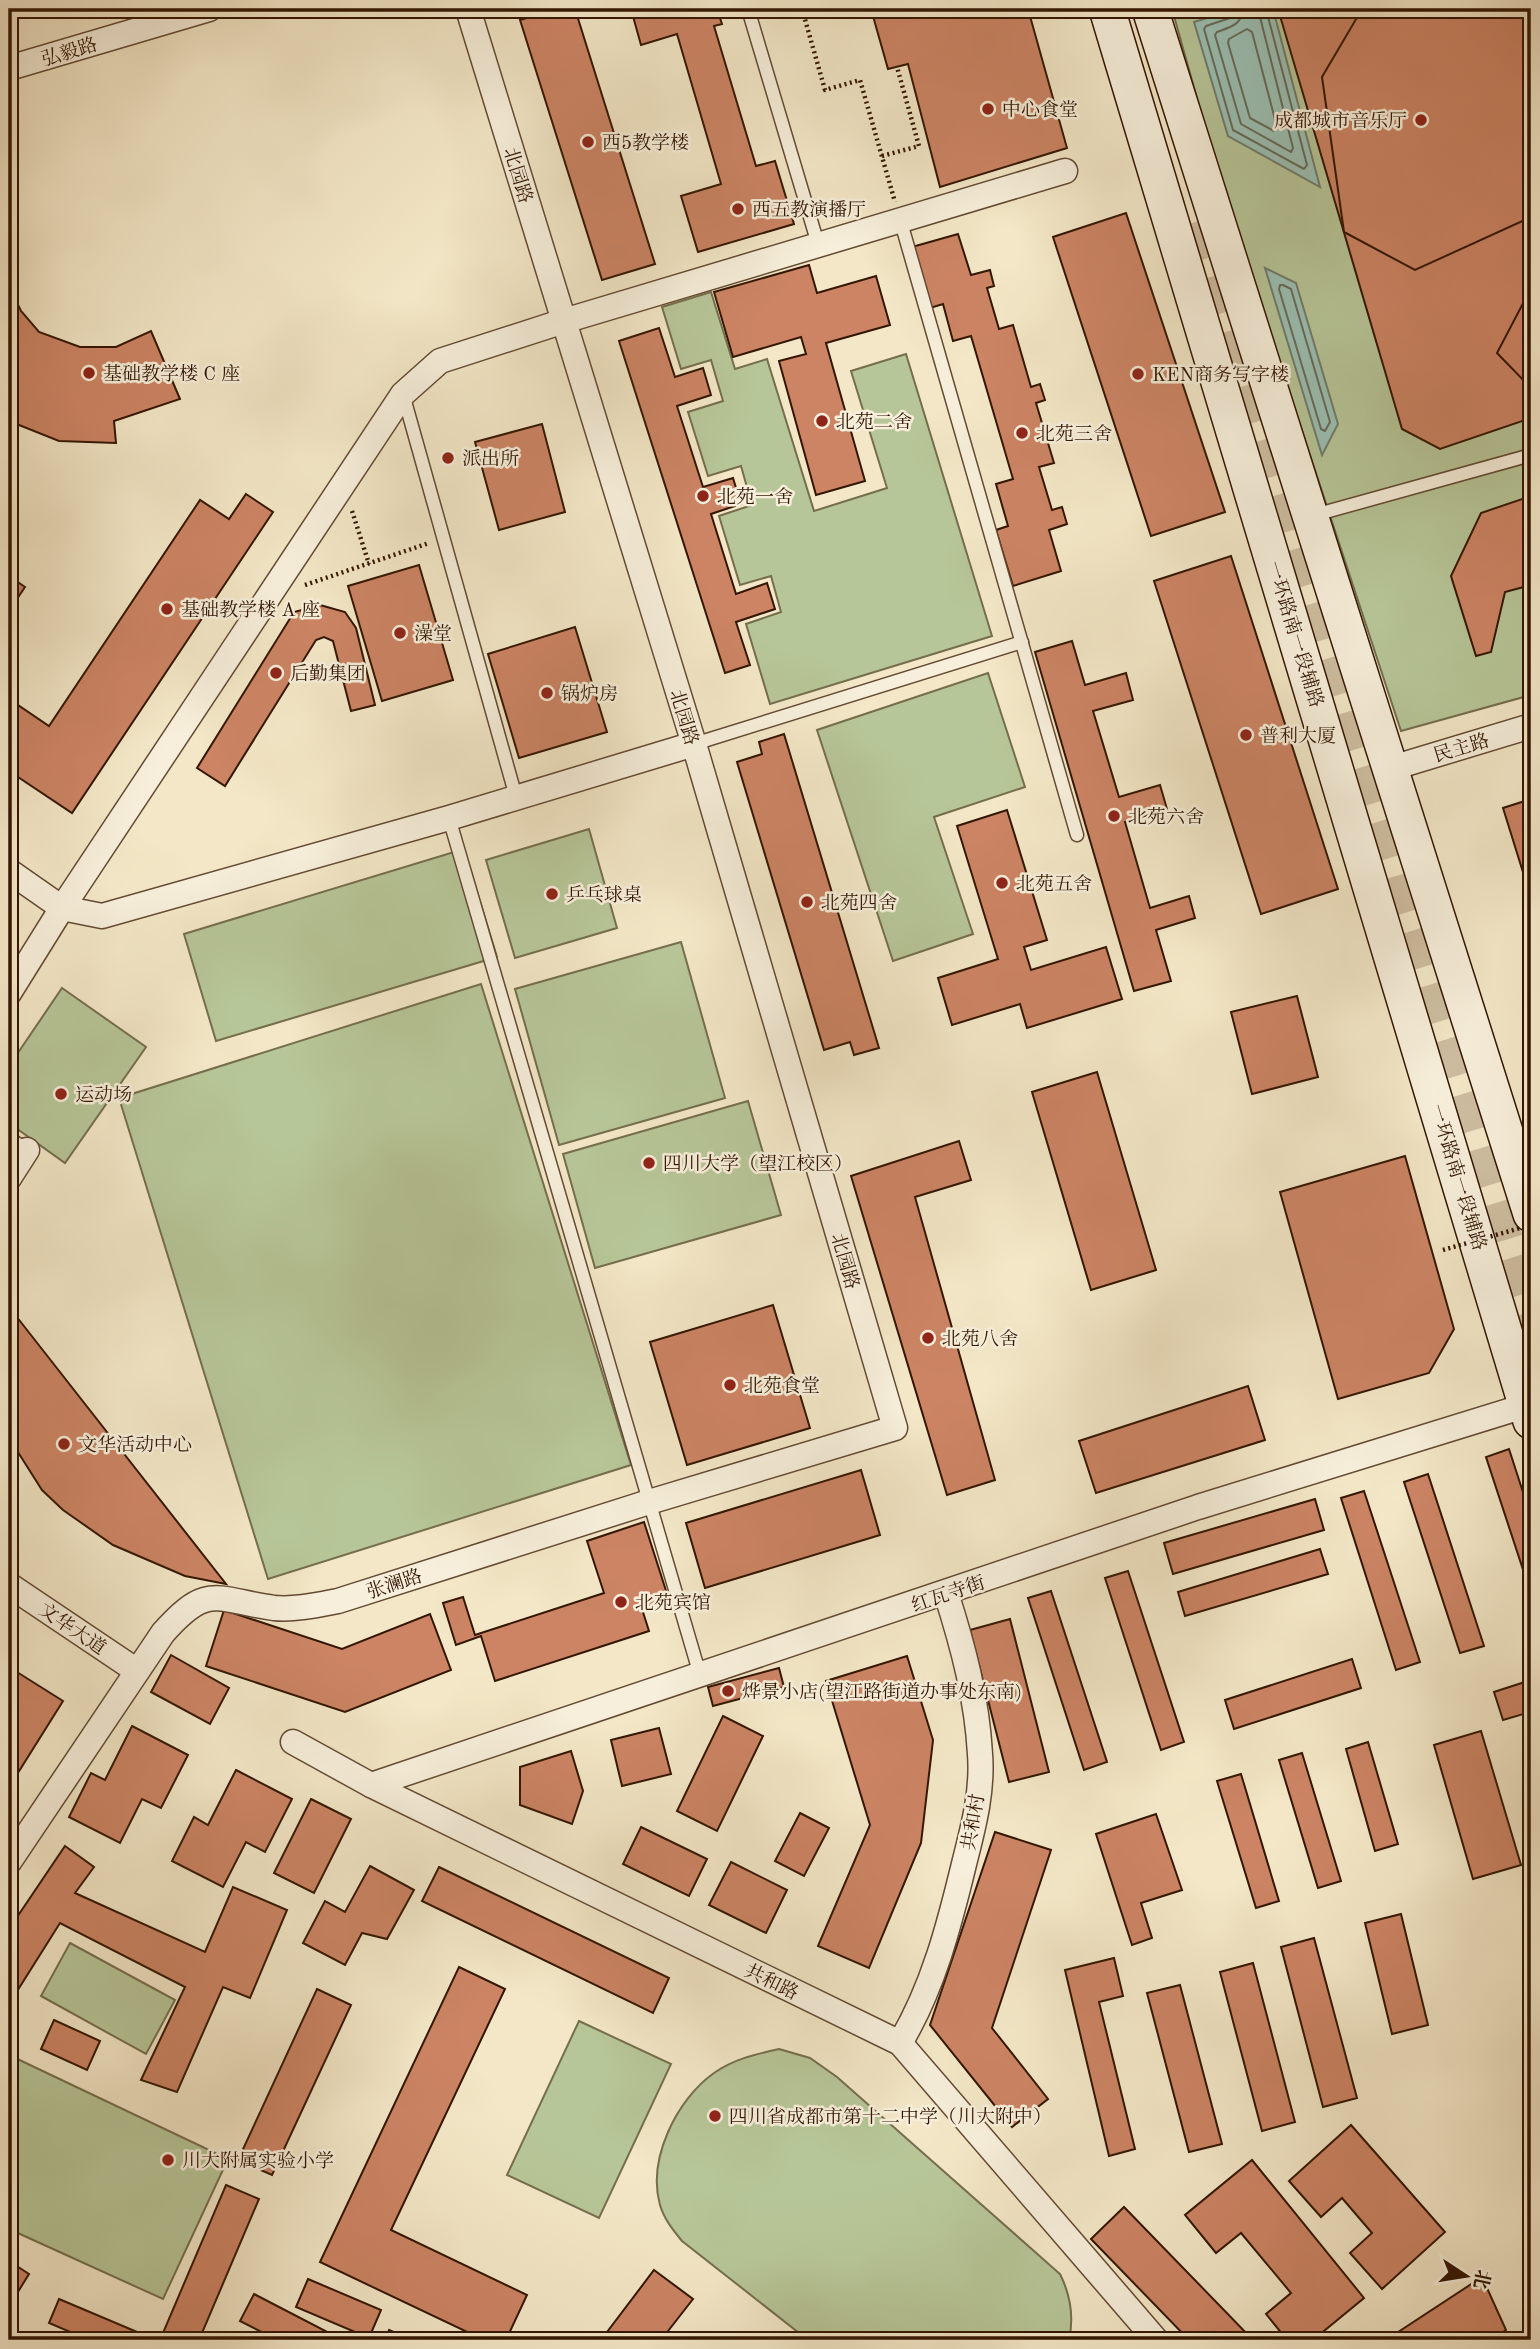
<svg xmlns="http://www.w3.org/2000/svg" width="1540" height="2349" viewBox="0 0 1540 2349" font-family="'Old Standard TT','Noto Serif SC',serif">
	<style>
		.green { fill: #b7c698; stroke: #756e4d; stroke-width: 2 }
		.water { fill: #9bc0b4; stroke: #717c6d; stroke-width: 2 }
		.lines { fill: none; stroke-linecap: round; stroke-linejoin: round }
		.shore { stroke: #676b5b; stroke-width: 2 }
		.building { fill: #cc8464; stroke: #331602; stroke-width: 2 }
		.primary-tunnel { stroke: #cdbda0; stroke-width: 38; stroke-dasharray: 38 19; stroke-linecap: butt }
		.lane-casing { stroke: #634a33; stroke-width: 15 }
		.street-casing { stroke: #634a33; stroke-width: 27 }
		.secondary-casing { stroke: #331602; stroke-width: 38 }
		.path { stroke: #331602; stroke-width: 4.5; stroke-dasharray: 2 3.5; stroke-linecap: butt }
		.lane { stroke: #f7efdb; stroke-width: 12 }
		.street { stroke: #f7efdb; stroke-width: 24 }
		.secondary { stroke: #f7efdb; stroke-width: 35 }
		.path-bridge { stroke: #331602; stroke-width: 4.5; stroke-dasharray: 2 3.5; stroke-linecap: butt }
		.poi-dot { fill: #8f2418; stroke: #f7efdb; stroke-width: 2.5 }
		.labels { text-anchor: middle; stroke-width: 5; stroke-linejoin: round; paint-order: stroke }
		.street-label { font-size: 19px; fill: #331602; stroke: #f7efdb }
		.poi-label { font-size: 19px; fill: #331602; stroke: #f7efdb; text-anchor: start }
	</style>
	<rect width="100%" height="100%" fill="#f3e7c7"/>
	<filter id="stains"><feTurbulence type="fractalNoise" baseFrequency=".00286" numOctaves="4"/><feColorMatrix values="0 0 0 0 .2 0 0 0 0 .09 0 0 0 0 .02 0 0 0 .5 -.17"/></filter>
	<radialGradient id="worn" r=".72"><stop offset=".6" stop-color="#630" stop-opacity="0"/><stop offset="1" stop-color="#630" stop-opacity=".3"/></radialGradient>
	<g class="green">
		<path d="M1172 9H1531V695L1401 731 1223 191Z"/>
		<path d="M711 292 735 369 767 359 814 511 887 488 851 371 906 354 992 636 770 704 746 624 781 612 771 576 740 585 719 516 752 505 741 466 708 476 688 412 723 401 711 360 681 369 662 307Z"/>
		<path d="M988 673 1025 787 934 817 973 934 893 961 817 730Z"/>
		<path d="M589 829 617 928 515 958 486 860Z"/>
		<path d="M464 849 497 957 216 1041 184 934Z"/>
		<path d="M681 942 725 1098 559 1145 515 989Z"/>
		<path d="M481 984 631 1465 268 1579 119 1098Z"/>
		<path d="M62 988 146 1047 65 1163 9 1123V1066Z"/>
		<path d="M748 1101 781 1215 595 1268 563 1154Z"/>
		<path d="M70 1943 175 2000 146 2054 41 1996Z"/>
		<path d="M579 2021 671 2064 599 2218 507 2175Z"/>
		<path d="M779 2049 810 2058 837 2077 1060 2274C1071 2296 1074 2317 1069 2340H808L682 2241C673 2230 664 2219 660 2205 647 2159 677 2099 714 2073 734 2059 756 2054 779 2049Z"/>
		<path d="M9 2055 228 2159 163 2299 9 2229Z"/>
	</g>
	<g class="water">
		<path d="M1237 9H1273L1320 187 1228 136 1194 22Z"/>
		<path d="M1265 268 1296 283 1338 424 1322 455Z"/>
	</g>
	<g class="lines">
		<g class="shore">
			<path d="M1234 9 1230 18 1206 26 1204 29 1233 130 1304 169 1307 165 1266 9"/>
			<path d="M1243 9C1242 25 1230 27 1217 32L1215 35 1241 124 1291 152 1293 148 1258 9"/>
			<path d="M1247 29 1252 32 1277 127 1274 131 1250 118 1228 43 1229 39Z"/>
			<path d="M1280 285H1283L1291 289 1330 422 1325 431 1321 429 1279 289Z"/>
		</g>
	</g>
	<g class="building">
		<path d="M556 9H575L655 264 602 280 520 20Z"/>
		<path d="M631 9H717L722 24 714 26 756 166 775 161 794 224 698 252 681 196 721 184 677 34 641 45Z"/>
		<path d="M871 9H1028L1067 148 940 187 908 64 888 69Z"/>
		<path d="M1278 9H1531V418L1440 449 1402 429Z"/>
		<path d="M1362 9H1531V217L1415 270 1344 232 1322 77Z"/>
		<path d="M1126 213 1225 512 1151 536 1053 237Z"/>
		<path d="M958 234 971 275 990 270 994 286 987 288 999 329 1013 325 1031 387 1040 384 1045 400 1036 403 1054 463 1039 467 1052 510 1062 507 1067 524 1049 530 1061 571 1013 586 996 530 1008 526 996 484 1013 479 971 336 953 341 943 304 930 308 912 247Z"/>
		<path d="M809 265 817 293 876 276 890 325 826 343 865 481 816 495 779 361 806 354 801 337 733 357 714 292Z"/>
		<path d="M9 286 21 311 39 332 80 347H116L151 331 180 399 114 421 116 443 59 441 9 421Z"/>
		<path d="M1531 288V388L1497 353Z"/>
		<path d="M659 328 675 377 703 368 711 395 677 406 703 487 733 478 741 504 711 514 736 594 767 583 775 609 736 622 750 665 725 673 619 341Z"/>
		<path d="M542 424 565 512 499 530 475 442Z"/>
		<path d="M246 494 273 512 72 813 9 771V699L49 726 200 500 229 519Z"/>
		<path d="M1531 496V585L1505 592 1491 652 1476 656 1451 576 1481 513Z"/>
		<path d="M1231 556 1338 889 1261 914 1154 581Z"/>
		<path d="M419 565 453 680 382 701 348 586Z"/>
		<path d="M9 576 25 587 9 611Z"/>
		<path d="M320 605 345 612 356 628 375 705 351 711 333 641 324 637 316 640 225 786 197 768 294 612Z"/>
		<path d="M575 627 607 732 519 758 488 654Z"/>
		<path d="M1072 641 1085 685 1126 673 1133 700 1093 711 1119 797 1160 785 1167 809 1125 822 1150 908 1189 896 1195 918 1156 930 1171 981 1134 991 1035 652Z"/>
		<path d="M784 734 879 1048 854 1055 850 1042 824 1050 737 762 762 754 759 742Z"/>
		<path d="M1531 799V898L1503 808Z"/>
		<path d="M1007 810 1047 940 1024 947 1031 970 1106 947 1122 999 1027 1028 1020 1004 952 1025 938 978 998 959 957 826Z"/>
		<path d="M1297 996 1318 1077 1252 1094 1231 1012Z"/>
		<path d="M1097 1072 1156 1270 1091 1290 1032 1092Z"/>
		<path d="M959 1141 971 1180 915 1197 995 1480 947 1495 851 1176Z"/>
		<path d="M1405 1156 1454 1329 1429 1373 1338 1399 1280 1192Z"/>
		<path d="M773 1305 810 1428 687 1465 650 1342Z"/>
		<path d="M9 1307 226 1584 185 1576 113 1545 63 1510 42 1490 9 1438Z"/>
		<path d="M1248 1386 1265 1440 1096 1493 1079 1441Z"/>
		<path d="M1509 1449 1531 1517V1594L1486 1457Z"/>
		<path d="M861 1470 880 1535 705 1588 686 1523Z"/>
		<path d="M1428 1474 1484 1646 1460 1653 1404 1482Z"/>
		<path d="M1364 1491 1420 1662 1396 1670 1341 1498Z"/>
		<path d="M1315 1499 1324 1530 1173 1574 1164 1543Z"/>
		<path d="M644 1522 669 1600 642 1609 649 1631 495 1681 481 1636 456 1645 443 1603 463 1597 475 1635 604 1593 587 1541Z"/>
		<path d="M1320 1549 1328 1574 1185 1616 1178 1592Z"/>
		<path d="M1128 1571 1184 1742 1161 1750 1105 1578Z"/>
		<path d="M1051 1591 1107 1762 1084 1770 1028 1598Z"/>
		<path d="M224 1610 342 1649 430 1614 451 1670 345 1712 206 1666Z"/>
		<path d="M1010 1619 1049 1772 1009 1782 970 1630Z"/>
		<path d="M171 1655 229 1688 210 1724 151 1692Z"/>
		<path d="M907 1656 933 1740 921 1843 869 1968 818 1946 870 1825 826 1681Z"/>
		<path d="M1352 1659 1361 1688 1234 1729 1225 1700Z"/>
		<path d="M9 1667 63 1701 11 1784 9 1782Z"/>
		<path d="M779 1668 784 1687 713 1706 708 1687Z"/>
		<path d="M1531 1680V1728L1527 1713 1503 1720 1494 1692Z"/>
		<path d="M723 1716 763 1736 717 1831 677 1811Z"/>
		<path d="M132 1726 188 1755 161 1808 142 1799 120 1843 69 1817 91 1773 105 1780Z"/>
		<path d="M659 1728 671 1774 622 1786 611 1740Z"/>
		<path d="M1481 1731 1521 1865 1473 1879 1434 1745Z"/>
		<path d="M1368 1742 1398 1844 1375 1851 1346 1749Z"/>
		<path d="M571 1751 583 1791 572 1824 520 1805V1767Z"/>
		<path d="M1302 1753 1341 1881 1318 1888 1279 1760Z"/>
		<path d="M236 1770 292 1799 265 1852 246 1842 223 1887 172 1861 194 1817 208 1825Z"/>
		<path d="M1241 1774 1279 1901 1256 1908 1217 1781Z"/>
		<path d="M311 1799 351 1819 314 1893 274 1873Z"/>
		<path d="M800 1813 829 1828 804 1876 775 1861Z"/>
		<path d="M1156 1814 1182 1890 1141 1903 1152 1938 1132 1945 1096 1834Z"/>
		<path d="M641 1827 707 1859 689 1896 623 1864Z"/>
		<path d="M995 1832 1051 1850 992 2028 1048 2099 1012 2127 930 2025Z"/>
		<path d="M65 1846 94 1867 75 1893 205 1952 233 1887 287 1910 250 1998 223 1987 177 2092 141 2080 185 1987 60 1923 9 2004V1929Z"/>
		<path d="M731 1862 787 1890 766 1933 709 1905Z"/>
		<path d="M370 1866 414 1890 387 1939 362 1933 345 1965 303 1943 325 1901 345 1912Z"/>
		<path d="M439 1867 669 1978 653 2013 422 1901Z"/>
		<path d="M1401 1914 1428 2025 1392 2034 1365 1923Z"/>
		<path d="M1314 1938 1357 2098 1323 2107 1281 1947Z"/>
		<path d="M1114 1958 1123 1996 1099 2002 1135 2149 1109 2156 1065 1970Z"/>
		<path d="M1253 1963 1295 2122 1262 2131 1220 1972Z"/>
		<path d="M459 1967 505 1989 391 2230 527 2295 506 2340H484L320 2262Z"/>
		<path d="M1180 1985 1222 2144 1189 2152 1147 1993Z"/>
		<path d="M317 1989 351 2005 272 2175 238 2160Z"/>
		<path d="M54 2020 100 2041 87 2070 41 2049Z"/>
		<path d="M1351 2125 1445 2232 1382 2289 1350 2253 1372 2233 1342 2198 1321 2217 1289 2181Z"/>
		<path d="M1252 2160 1364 2298 1313 2340H1287L1266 2314 1291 2293 1241 2233 1216 2253 1185 2215Z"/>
		<path d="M226 2185 259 2199 199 2340H160Z"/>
		<path d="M1124 2207 1253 2340H1189L1091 2239Z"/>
		<path d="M9 2261 29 2274 13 2300 9 2298Z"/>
		<path d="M654 2270 693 2299 661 2340H601Z"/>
		<path d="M1482 2277 1506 2330 1492 2340H1386Z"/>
		<path d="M308 2279 381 2310 369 2338 296 2307Z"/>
		<path d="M254 2294 341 2339V2340H277L240 2321Z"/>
		<path d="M59 2299 156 2340H89L49 2323Z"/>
		<path d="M389 2330 412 2340H385Z"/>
	</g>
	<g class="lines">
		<path class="primary-tunnel" d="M1189 224 1531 1327"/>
		<g class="lane-casing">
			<g id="lane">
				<path d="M748 9 818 244"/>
				<path d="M900 219 1077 835"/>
				<path d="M403 394 516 797"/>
				<path d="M1530 418 1531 422"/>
				<path d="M1311 516 1531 455"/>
				<path d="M694 744 1022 642"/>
				<path d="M449 818 700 1675"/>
				<path d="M9 1138 27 1150"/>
			</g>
		</g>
		<g class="street-casing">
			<g id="street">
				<path d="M9 68 209 9"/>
				<path d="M1392 768 1531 726"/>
				<path d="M9 871 62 908 102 916 449 818 694 744"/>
				<path d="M9 993 62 908 403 394 440 361 564 321 1065 171"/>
				<path d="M9 1178 27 1150"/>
				<path d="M9 1585 137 1671"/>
				<path d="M293 1742 371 1785 900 2043 1156 2340"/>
				<path d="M371 1785 1198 1507 1531 1404"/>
				<path d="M9 1862 163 1633C208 1582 216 1600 274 1608 295 1610 317 1605 338 1601L649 1502 895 1428 694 744 468 9"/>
				<path d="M900 2043C933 1988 949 1926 964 1864 973 1828 983 1792 980 1754 977 1699 963 1646 946 1593"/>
			</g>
		</g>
		<g class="secondary-casing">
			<g id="secondary">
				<path d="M1107 9 1531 1421"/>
				<path d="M1150 9 1531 1214"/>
			</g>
		</g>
		<g class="path">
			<path d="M802 9 825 90 860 80 895 202"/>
			<path d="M882 156 919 146 897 67"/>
			<path d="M352 511 369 564"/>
			<path d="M305 585 429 543"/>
		</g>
		<use href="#lane" class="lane"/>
		<use href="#street" class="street"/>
		<use href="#secondary" class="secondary"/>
		<path class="path-bridge" d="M1443 1250 1531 1225"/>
	</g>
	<g class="poi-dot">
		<circle cx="988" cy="109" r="7"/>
		<circle cx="1421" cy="120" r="7"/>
		<circle cx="588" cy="142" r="7"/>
		<circle cx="738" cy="209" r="7"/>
		<circle cx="89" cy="373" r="7"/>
		<circle cx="1138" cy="374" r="7"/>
		<circle cx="822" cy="421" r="7"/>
		<circle cx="1022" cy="433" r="7"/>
		<circle cx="448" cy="458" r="7"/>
		<circle cx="703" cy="496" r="7"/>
		<circle cx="167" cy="609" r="7"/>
		<circle cx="400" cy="633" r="7"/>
		<circle cx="276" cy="673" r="7"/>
		<circle cx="547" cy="693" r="7"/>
		<circle cx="1246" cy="735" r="7"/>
		<circle cx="1114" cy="816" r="7"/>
		<circle cx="1002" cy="883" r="7"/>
		<circle cx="552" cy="894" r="7"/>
		<circle cx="807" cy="902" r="7"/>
		<circle cx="61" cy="1094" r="7"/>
		<circle cx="649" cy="1163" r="7"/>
		<circle cx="928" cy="1338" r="7"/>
		<circle cx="730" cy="1385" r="7"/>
		<circle cx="64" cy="1444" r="7"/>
		<circle cx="621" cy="1602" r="7"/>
		<circle cx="728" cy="1691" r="7"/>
		<circle cx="715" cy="2116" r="7"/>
		<circle cx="168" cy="2160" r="7"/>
	</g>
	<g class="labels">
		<g class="street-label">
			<text transform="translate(69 51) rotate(-17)" y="7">弘毅路</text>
			<text transform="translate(519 175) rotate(73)" y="7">北园路</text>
			<text transform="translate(1296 634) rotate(73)" y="7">一环路南一段辅路</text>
			<text transform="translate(685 717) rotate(73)" y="7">北园路</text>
			<text transform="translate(1461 747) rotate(-17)" y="7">民主路</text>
			<text transform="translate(1459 1177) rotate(73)" y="7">一环路南一段辅路</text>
			<text transform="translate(846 1261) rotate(74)" y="7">北园路</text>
			<text transform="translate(394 1583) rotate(-18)" y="7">张澜路</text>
			<text transform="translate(948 1593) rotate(-19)" y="7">红瓦寺街</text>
			<text transform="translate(73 1628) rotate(34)" y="7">文华大道</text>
			<text transform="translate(972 1822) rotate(-80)" y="7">共和村</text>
			<text transform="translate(772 1981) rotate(26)" y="7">共和路</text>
		</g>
		<g class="poi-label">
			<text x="1002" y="116">中心食堂</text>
			<text x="1407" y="127" text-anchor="end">成都城市音乐厅</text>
			<text x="602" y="149">西5教学楼</text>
			<text x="752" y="216">西五教演播厅</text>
			<text x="103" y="380">基础教学楼 C 座</text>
			<text x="1152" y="381">KEN商务写字楼</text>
			<text x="836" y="428">北苑二舍</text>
			<text x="1036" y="440">北苑三舍</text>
			<text x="462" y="465">派出所</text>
			<text x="717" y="503">北苑一舍</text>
			<text x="181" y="616">基础教学楼 A 座</text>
			<text x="414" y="640">澡堂</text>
			<text x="290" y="680">后勤集团</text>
			<text x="561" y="700">锅炉房</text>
			<text x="1260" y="742">普利大厦</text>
			<text x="1128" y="823">北苑六舍</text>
			<text x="1016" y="890">北苑五舍</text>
			<text x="566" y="901">乒乓球桌</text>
			<text x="821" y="909">北苑四舍</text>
			<text x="75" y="1101">运动场</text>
			<text x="663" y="1170">四川大学（望江校区）</text>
			<text x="942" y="1345">北苑八舍</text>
			<text x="744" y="1392">北苑食堂</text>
			<text x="78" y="1451">文华活动中心</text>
			<text x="635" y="1609">北苑宾馆</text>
			<text x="742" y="1698">烨景小店(望江路街道办事处东南)</text>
			<text x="729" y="2123">四川省成都市第十二中学（川大附中）</text>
			<text x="182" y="2167">川大附属实验小学</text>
		</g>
	</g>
	<rect width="1540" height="2349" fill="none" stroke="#f3e7c7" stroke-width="35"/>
	<rect x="10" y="10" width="1519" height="2328" fill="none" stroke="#331602" stroke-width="3.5"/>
	<rect x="18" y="18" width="1505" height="2314" fill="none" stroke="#331602" stroke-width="2"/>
	<g transform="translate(1466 2276) rotate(102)" stroke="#f7efdb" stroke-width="5" paint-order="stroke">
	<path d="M0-5L12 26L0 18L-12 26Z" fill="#331602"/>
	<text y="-10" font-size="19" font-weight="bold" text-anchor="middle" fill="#331602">北</text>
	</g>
	<rect width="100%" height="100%" filter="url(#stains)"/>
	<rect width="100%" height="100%" fill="url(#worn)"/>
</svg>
